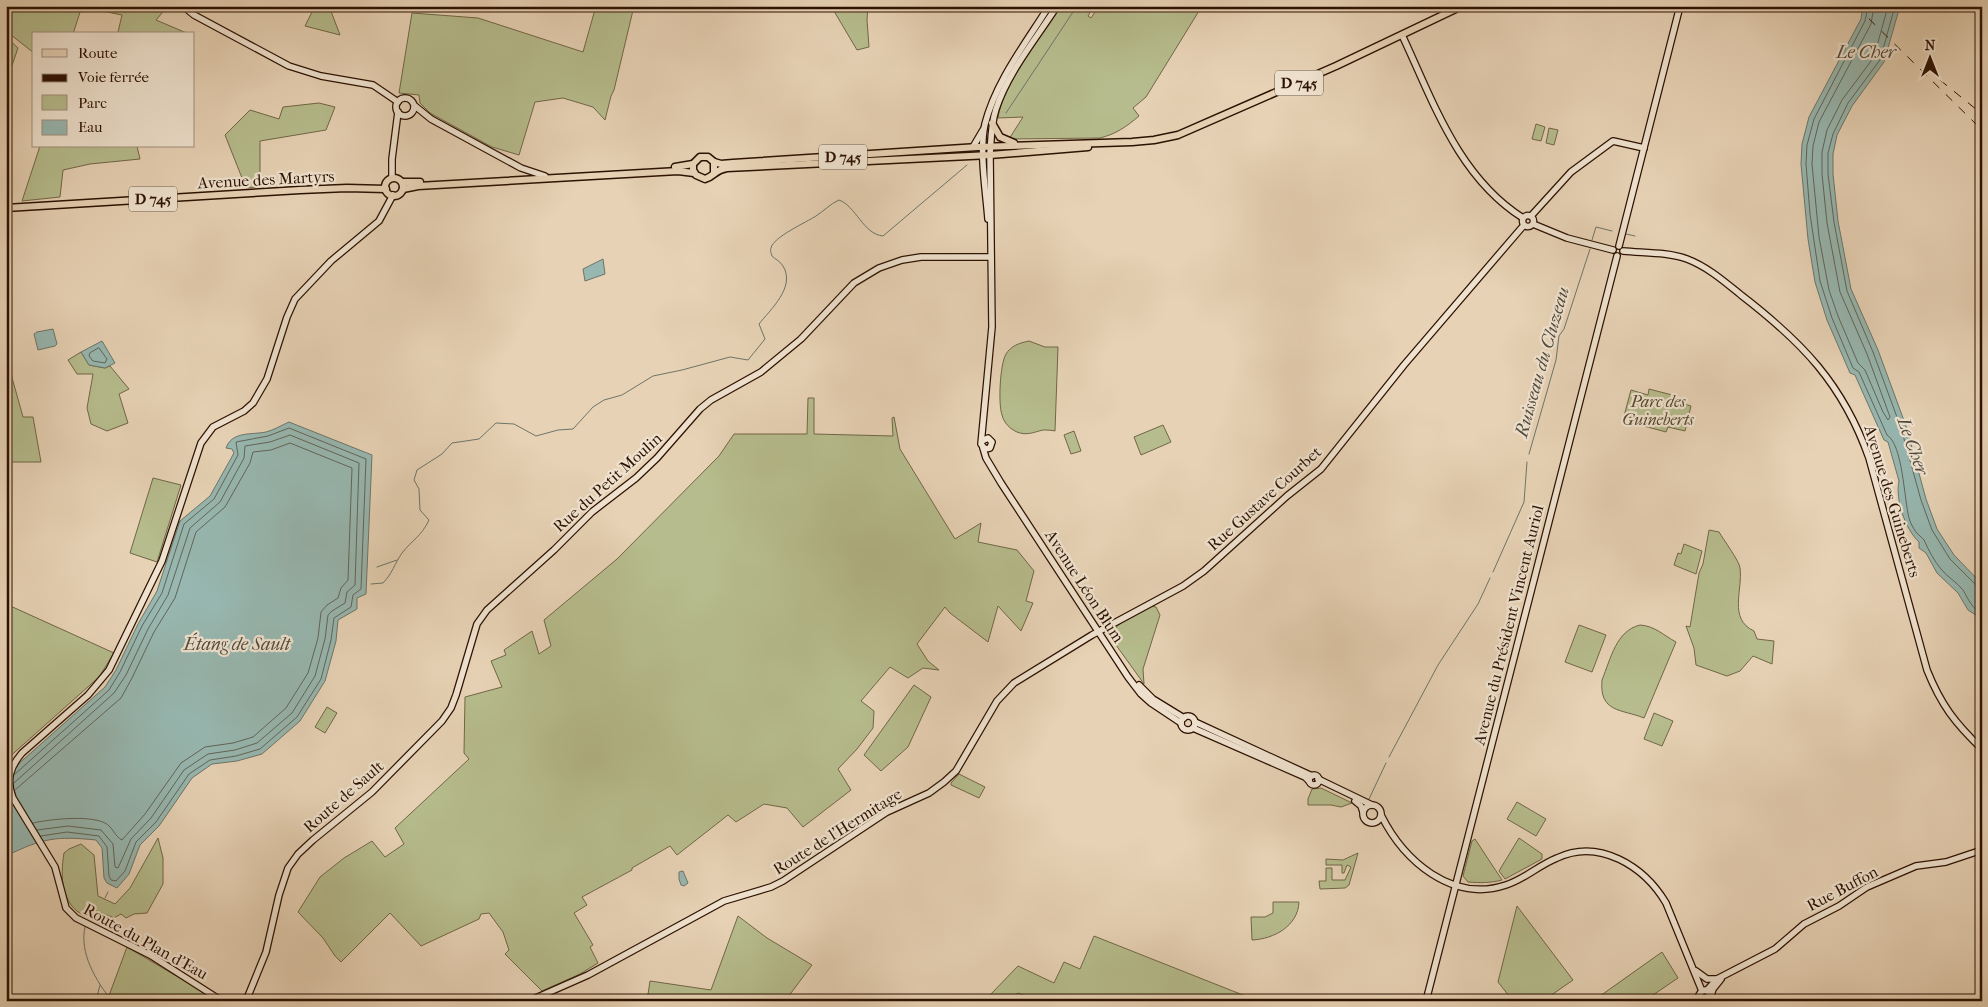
<svg xmlns="http://www.w3.org/2000/svg" width="1988" height="1007" viewBox="0 0 1988 1007" font-family="'IM FELL French Canon',serif">
	<style>
		.green { fill: #b6bc8d; stroke: #716646 }
		.water { fill: #97b7b0; stroke: #6c756a }
		.lines { fill: none; stroke-linecap: round; stroke-linejoin: round }
		.shore { stroke: #626458; stroke-width: 1 }
		.stream { stroke: #6c756a; stroke-width: 1 }
		.secondary-casing { stroke: #2c1100; stroke-width: 8 }
		.primary-casing { stroke: #2c1100; stroke-width: 9 }
		.secondary { stroke: #efe2cf; stroke-width: 5.5 }
		.primary { stroke: #e7d2b5; stroke-width: 6 }
		.rail { stroke: #2c1100; stroke-width: 1; stroke-dasharray: 9 9; stroke-linecap: butt }
		.labels { text-anchor: middle; stroke-width: 4.5; stroke-linejoin: round; paint-order: stroke }
		.shield { fill: #efe2cf; stroke: #66503e; stroke-width: 1 }
		.shield-label { font-size: 15px; font-weight: bold; fill: #2c1100 }
		.street-label { font-size: 16px; fill: #2c1100; stroke: #efe2cf }
		.park-label { font-size: 16px; font-style: italic; fill: #55442a; stroke: #efe2cf }
		.water-label { font-size: 18px; font-style: italic; fill: #514b3e; stroke: #efe2cf }
	</style>
	<rect width="100%" height="100%" fill="#e7d2b5"/>
	<filter id="stains"><feTurbulence type="fractalNoise" baseFrequency=".004" numOctaves="4"/><feColorMatrix values="0 0 0 0 .2 0 0 0 0 .09 0 0 0 0 .02 0 0 0 .5 -.17"/></filter>
	<radialGradient id="worn" r=".72"><stop offset=".6" stop-color="#630" stop-opacity="0"/><stop offset="1" stop-color="#630" stop-opacity=".3"/></radialGradient>
	<g class="green">
		<path d="M6 6H82L73 34H34V53L6 31Z"/>
		<path d="M87 6H168L156 20 189 34H124L118 32 122 15 87 8Z"/>
		<path d="M315 6H329L340 35 305 26Z"/>
		<path d="M596 6H634L614 90 611 96 605 120 593 107 563 98 535 102 519 155 492 147 430 113 420 103 419 95 399 93 412 13 478 18 583 52Z"/>
		<path d="M831 6H868L867 20 869 47 857 50Z"/>
		<path d="M1061 6H1094L1088 16 1091 18 1099 6H1202L1146 97 1133 108 1139 116C1126 127 1116 134 1100 138L1009 139 1023 117 998 118C1002 86 1043 34 1061 6Z"/>
		<path d="M6 37 18 48 6 83Z"/>
		<path d="M319 103 335 107 326 130 260 141V187L246 188 225 135 250 110 279 119 283 107Z"/>
		<path d="M1536 124 1545 127 1541 141 1532 139Z"/>
		<path d="M1549 128 1558 130 1554 145 1546 143Z"/>
		<path d="M40 146H137L140 159 90 164 63 170 60 197 22 201Z"/>
		<path d="M1029 341 1045 347H1058L1055 431C1051 430 1047 430 1043 430 1034 432 1027 436 1017 432 1010 429 1004 423 1002 415 998 404 1000 364 1006 354 1011 346 1019 343 1029 341Z"/>
		<path d="M81 352 89 365 105 368 110 366 129 389 119 394 128 423 107 431 91 424 87 408 93 374H77L68 360Z"/>
		<path d="M11 374 23 417H33L41 462H6V375Z"/>
		<path d="M1649 389 1676 396 1674 401 1691 406 1685 431 1668 427 1666 432 1640 425 1641 420 1624 416 1631 390 1648 395Z"/>
		<path d="M808 398H814V434L893 436 892 418 894 417 900 449 955 539 981 523 978 542 1017 550 1034 571 1026 601 1033 603 1021 631 998 606 988 642 950 613 945 607 917 644 928 661 939 670 923 668 908 678 890 667 861 701 874 711 873 728 857 749 838 769 851 790 803 827 787 808 764 804 736 822 728 815 677 855 670 846 632 868V870L582 897 587 905 574 913 593 945 590 947 598 963 580 974 542 991 505 954 509 950 503 932 489 913 481 914 479 919 421 946 390 913 341 962 335 956 323 938 298 912 320 877 344 858 372 841 385 857 404 844 395 828 469 759 464 753 465 697 502 687 491 661 506 655 504 650 532 631 539 654 551 646 544 620 617 559 719 456 734 434H807Z"/>
		<path d="M1163 425 1171 442 1141 455 1134 437Z"/>
		<path d="M1074 431 1081 451 1071 454 1064 435Z"/>
		<path d="M153 478 181 485 157 562 130 553Z"/>
		<path d="M1709 530 1719 532C1723 539 1740 562 1740 568 1743 590 1728 619 1754 631L1757 639 1774 641 1772 664 1753 656 1740 671 1727 676 1696 665 1694 648 1686 626 1690 627 1699 573 1703 564Z"/>
		<path d="M1684 544 1702 551 1696 574 1674 565 1678 553 1681 554Z"/>
		<path d="M6 604 114 653 99 677 6 760Z"/>
		<path d="M1151 606 1156 607 1160 615 1143 669 1144 684 1111 638C1110 624 1140 613 1151 606Z"/>
		<path d="M1579 625 1606 635 1592 672 1565 662Z"/>
		<path d="M1640 625C1655 626 1663 635 1676 642L1644 718C1622 709 1599 713 1602 680 1611 658 1616 631 1640 625Z"/>
		<path d="M914 685 931 697 908 747 881 771 864 755Z"/>
		<path d="M327 707 337 713 325 733 315 727Z"/>
		<path d="M1654 713 1673 721 1662 746 1644 739Z"/>
		<path d="M959 774 985 787 979 798 951 785V783Z"/>
		<path d="M1321 788 1352 803 1341 807 1331 805H1308V799L1312 789Z"/>
		<path d="M1517 802 1546 819 1536 836 1507 819Z"/>
		<path d="M158 838 163 858V884L147 913 134 914 126 918 121 914 114 918 92 909 85 916C61 905 60 877 64 853L69 849 81 844 94 855 98 896 115 904 130 888Z"/>
		<path d="M1519 838 1542 854V859L1505 879 1499 871Z"/>
		<path d="M1475 839 1502 880C1491 883 1480 883 1468 882L1463 876 1472 841Z"/>
		<path d="M1358 853 1349 885 1345 888 1320 889 1319 881H1326V868H1332V880H1345L1351 867 1347 865 1344 873H1342V865H1326V859L1343 860Z"/>
		<path d="M1273 902H1299C1298 926 1274 939 1252 940L1251 917H1265L1273 913Z"/>
		<path d="M1517 906 1573 980 1543 1001H1513L1498 982Z"/>
		<path d="M738 916 767 938 812 965 785 1001H647L650 981 711 990Z"/>
		<path d="M1094 936 1258 1001H1038L1018 993 1009 1001H980L990 995 1018 966 1054 983 1064 962 1080 969Z"/>
		<path d="M127 947 219 1001H107Z"/>
		<path d="M1662 952 1678 978 1653 995 1657 1001H1593Z"/>
	</g>
	<g class="water">
		<path d="M1863 6H1900L1884 62 1852 106 1837 135 1833 154V174L1838 221 1851 289 1878 350 1906 426 1926 499 1937 529 1954 555 1982 584V619L1968 610 1958 593 1937 573 1926 553 1919 548V542C1905 529 1895 499 1899 481L1888 442 1884 440 1855 375 1850 373 1827 320 1815 282 1808 239 1801 164 1802 144 1809 117 1861 19Z"/>
		<path d="M603 259 605 274 585 281 583 269Z"/>
		<path d="M53 329 57 344 55 346 38 350 34 334 37 332Z"/>
		<path d="M102 341 115 363 105 368 89 365 81 352Z"/>
		<path d="M289 422 372 455 366 594 357 598V609L338 620 336 641 325 681 300 721 262 754 237 761 212 764 192 778 159 826 140 845 129 874 117 888 107 883 104 878 102 848 96 840C56 836 43 838 6 856V775L105 687 116 670 138 624 157 591 180 521 210 496 234 453 232 449 226 448C232 431 251 435 266 432 274 430 282 425 289 422Z"/>
		<path d="M683 871 688 883 684 886 681 885 679 879V872Z"/>
	</g>
	<g class="lines">
		<g class="shore">
			<path d="M1868 6 1865 21 1814 119 1807 145 1806 164 1810 214 1820 281 1832 318 1853 368 1859 372 1887 435C1903 445 1904 499 1909 518 1910 522 1913 528 1916 532 1918 535 1922 537 1924 540 1928 549 1934 561 1941 569 1947 577 1957 582 1963 590 1969 600 1971 608 1982 613"/>
			<path d="M1874 6 1871 24 1819 122 1813 146 1812 164 1819 237 1829 290 1838 316 1858 363 1865 370 1883 412 1888 420 1890 417 1867 354 1840 292 1827 223 1822 174V152L1827 130 1842 100 1874 57 1888 6"/>
			<path d="M1895 6 1880 60 1848 103 1833 134 1828 153V174L1834 222 1847 291 1873 352 1901 428 1921 500 1932 530 1950 559 1976 585 1982 587"/>
			<path d="M99 348 107 359 105 363 93 361 89 356 90 353Z"/>
			<path d="M15 774 109 690 120 672 142 626 162 593 184 524 214 499 238 455 236 442 268 436 289 428 366 459 361 589 353 595 351 607 334 618 331 640 321 679 297 717 260 749 236 756 210 760 189 774 156 822 136 842 125 871 116 881 111 880 109 876 107 847 99 836 67 832 41 836"/>
			<path d="M14 783 114 693 126 675 148 629 168 595 190 528 220 502 244 458 245 446 270 442 290 435 359 463 355 585 347 592 345 603 332 611 328 615 325 639 315 676 292 713 257 743 235 750 208 754 184 770 151 818 131 839 118 868 115 867 113 844 101 830 68 826 37 830"/>
			<path d="M15 790 121 698 132 678 154 632 175 598 196 532 225 507 250 463 253 452 271 450 290 443 352 468 348 580 341 588 338 598 327 605 321 612 318 638 308 673 286 708 253 737 233 743 205 747 181 763 145 814 122 840C115 837 113 827 105 823 89 815 51 819 33 823"/>
		</g>
		<g class="stream">
			<path d="M1006 113 1077 6"/>
			<path d="M1626 234 1635 236"/>
			<path d="M1592 240 1596 227 1612 231"/>
			<path d="M1529 454 1556 360 1559 336 1564 329 1590 249"/>
			<path d="M377 567 397 560"/>
			<path d="M1493 572 1524 502 1527 462"/>
			<path d="M371 584 383 583C392 574 395 563 402 553 412 540 421 537 429 520L420 510 419 489 414 480 417 470 442 454 452 443 479 439 496 423 514 424 536 436 558 430 573 429 593 407 604 400 622 395 653 376 682 370 730 357 748 360 765 339 759 324C770 310 796 287 783 266 781 262 775 259 772 256 771 253 770 250 771 248 773 237 807 222 816 216 824 211 830 204 839 200 856 206 863 234 883 236L967 165"/>
			<path d="M1389 757 1438 665 1478 604 1490 578"/>
			<path d="M1369 799 1386 763"/>
			<path d="M105 898 108 892"/>
			<path d="M85 927C79 953 96 981 112 1001"/>
			<path d="M96 1001 100 985"/>
		</g>
		<g class="secondary-casing">
			<g id="secondary">
				<path d="M183 6 194 15 289 66 321 76 373 85 398 102"/>
				<path d="M1402 35C1433 101 1458 177 1523 218"/>
				<circle cx="405" cy="107" r="9"/>
				<path d="M415 106 431 119 521 168 545 176"/>
				<path d="M973 147 983 130"/>
				<path d="M392 178V159L398 112"/>
				<circle cx="1528" cy="221" r="5.5"/>
				<path d="M1531 216 1571 172 1613 141 1644 148"/>
				<path d="M988 219C986 192 979 150 985 124 996 81 1026 43 1049 6"/>
				<path d="M1533 224 1567 238 1613 250"/>
				<path d="M1619 246 1680 6"/>
				<path d="M1623 251C1644 253 1668 252 1687 259 1708 267 1725 282 1741 295 1802 342 1843 384 1869 458L1927 670C1941 705 1955 723 1982 749"/>
				<path d="M982 441 988 438 992 442 990 448 985 449 981 444 992 327 990 155C991 139 991 124 996 109 1008 72 1036 39 1057 6"/>
				<path d="M983 448 986 458 1001 483 1128 677 1141 694 1151 703 1181 723"/>
				<path d="M1139 685 1153 699 1184 718"/>
				<circle cx="1188" cy="723" r="7"/>
				<path d="M1195 722 1312 776"/>
				<path d="M1193 728 1305 777 1309 781"/>
				<circle cx="1314" cy="780" r="5"/>
				<path d="M1318 779 1372 805"/>
				<path d="M1355 801 1361 806 1363 812"/>
				<circle cx="1372" cy="814" r="9"/>
				<path d="M1381 815C1404 861 1452 903 1506 885 1525 879 1539 865 1557 858 1599 838 1644 866 1666 903L1702 991"/>
				<path d="M1696 971 1707 979H1717"/>
				<path d="M1707 990 1717 979 1775 949 1804 924 1839 906 1867 887 1916 866 1946 862 1982 850"/>
				<path d="M1711 996 1713 989 1721 979"/>
				<path d="M222 1001 150 955 76 918 66 908 55 867 13 798C6 780 10 767 22 753L88 695 109 670 162 561 201 443 213 427 244 411 253 403 267 379 287 317 295 299 331 261 379 221 393 195"/>
				<path d="M246 1001 266 952 279 895 288 868 298 854 313 840 372 792 442 721 451 708 456 695 477 624 487 610 554 550 592 512 636 478 657 458 700 409 711 400 761 372 801 339 854 283 879 268 902 260 921 257H991"/>
				<path d="M529 1001 588 975 724 901 771 887 783 881 887 812 929 793 944 782 956 771 997 701 1014 683 1092 635 1183 586 1204 571 1287 496 1321 469 1404 365 1524 225"/>
				<path d="M1426 1001 1617 256"/>
				<path d="M1702 1001 1699 995 1701 992 1705 990 1711 994 1709 1001"/>
			</g>
		</g>
		<g class="primary-casing">
			<g id="primary">
				<path d="M992 123 1000 137 1014 143"/>
				<path d="M714 162 721 164 733 163 978 147 1132 142 1154 140 1178 135 1336 66 1462 6"/>
				<path d="M675 167 693 164"/>
				<path d="M714 172V162L708 157H700L693 164V170L696 175 705 179C715 176 714 170 727 168L990 155 1088 147"/>
				<circle cx="394" cy="187" r="9"/>
				<path d="M402 182H420"/>
				<path d="M403 189 418 186 678 171 694 173"/>
				<path d="M6 208 300 190 347 188 386 189"/>
			</g>
		</g>
		<use href="#secondary" class="secondary"/>
		<use href="#primary" class="primary"/>
		<g class="rail">
			<path d="M1856 6 1982 130"/>
			<path d="M1940 80 1982 114"/>
		</g>
	</g>
	<g class="labels">
		<g class="shield">
			<rect x="1275" y="70.5" width="48" height="25" rx="4"/>
			<rect x="819" y="144.5" width="48" height="25" rx="4"/>
			<rect x="129" y="186.5" width="48" height="25" rx="4"/>
		</g>
		<g class="shield-label">
			<text x="1299" y="88">D 745</text>
			<text x="843" y="162">D 745</text>
			<text x="153" y="204">D 745</text>
		</g>
		<g class="street-label">
			<text transform="translate(266 179) rotate(-3)" y="6">Avenue des Martyrs</text>
			<text transform="translate(607 482) rotate(-42)" y="6">Rue du Petit Moulin</text>
			<text transform="translate(1264 498) rotate(-42)" y="6">Rue Gustave Courbet</text>
			<text transform="translate(1893 501) rotate(73)" y="6">Avenue des Guineberts</text>
			<text transform="translate(1085 586) rotate(57)" y="6">Avenue Léon Blum</text>
			<text transform="translate(1508 625) rotate(-76)" y="6">Avenue du Président Vincent Auriol</text>
			<text transform="translate(343 796) rotate(-41)" y="6">Route de Sault</text>
			<text transform="translate(837 831) rotate(-32)" y="6">Route de l'Hermitage</text>
			<text transform="translate(1842 888) rotate(-28)" y="6">Rue Buffon</text>
			<text transform="translate(146 941) rotate(29)" y="6">Route du Plan d'Eau</text>
		</g>
		<g class="park-label">
			<text x="1658" y="407">Parc des<tspan x="1658" dy="18">Guineberts</tspan></text>
		</g>
		<g class="water-label">
			<text x="1866" y="58">Le Cher</text>
			<text transform="translate(1542 362) rotate(-74)" y="6">Ruisseau du Cluzeau</text>
			<text transform="translate(1913 446) rotate(70)" y="6">Le Cher</text>
			<text x="237" y="650">Étang de Sault</text>
		</g>
	</g>
	<rect width="1988" height="1007" fill="none" stroke="#e7d2b5" stroke-width="25"/>
	<rect x="8" y="8" width="1973" height="992" fill="none" stroke="#2c1100" stroke-width="2.5"/>
	<rect x="12" y="12" width="1963" height="982" fill="none" stroke="#2c1100"/>
	<rect x="32" y="32" width="162" height="115" fill="#efe2cf" stroke="#a18e7c"/>
	<rect x="42" y="49" width="25" height="8" fill="#e7d2b5" stroke="#a18e7c"/>
	<text x="78" y="58" font-size="15" fill="#2c1100">Route</text>
	<rect x="42" y="74" width="25" height="8" fill="#2c1100" stroke="#a18e7c"/>
	<text x="78" y="82" font-size="15" fill="#2c1100">Voie ferrée</text>
	<rect x="42" y="95" width="25" height="15" fill="#b6bc8d" stroke="#a18e7c"/>
	<text x="78" y="108" font-size="15" fill="#2c1100">Parc</text>
	<rect x="42" y="120" width="25" height="15" fill="#97b7b0" stroke="#a18e7c"/>
	<text x="78" y="132" font-size="15" fill="#2c1100">Eau</text>
	<g transform="translate(1930 58)" stroke="#efe2cf" stroke-width="4" paint-order="stroke">
	<path d="M0-4L9 19L0 12L-9 19Z" fill="#2c1100"/>
	<text y="-8" font-size="14" font-weight="bold" text-anchor="middle" fill="#2c1100">N</text>
	</g>
	<rect width="100%" height="100%" filter="url(#stains)"/>
	<rect width="100%" height="100%" fill="url(#worn)"/>
</svg>
